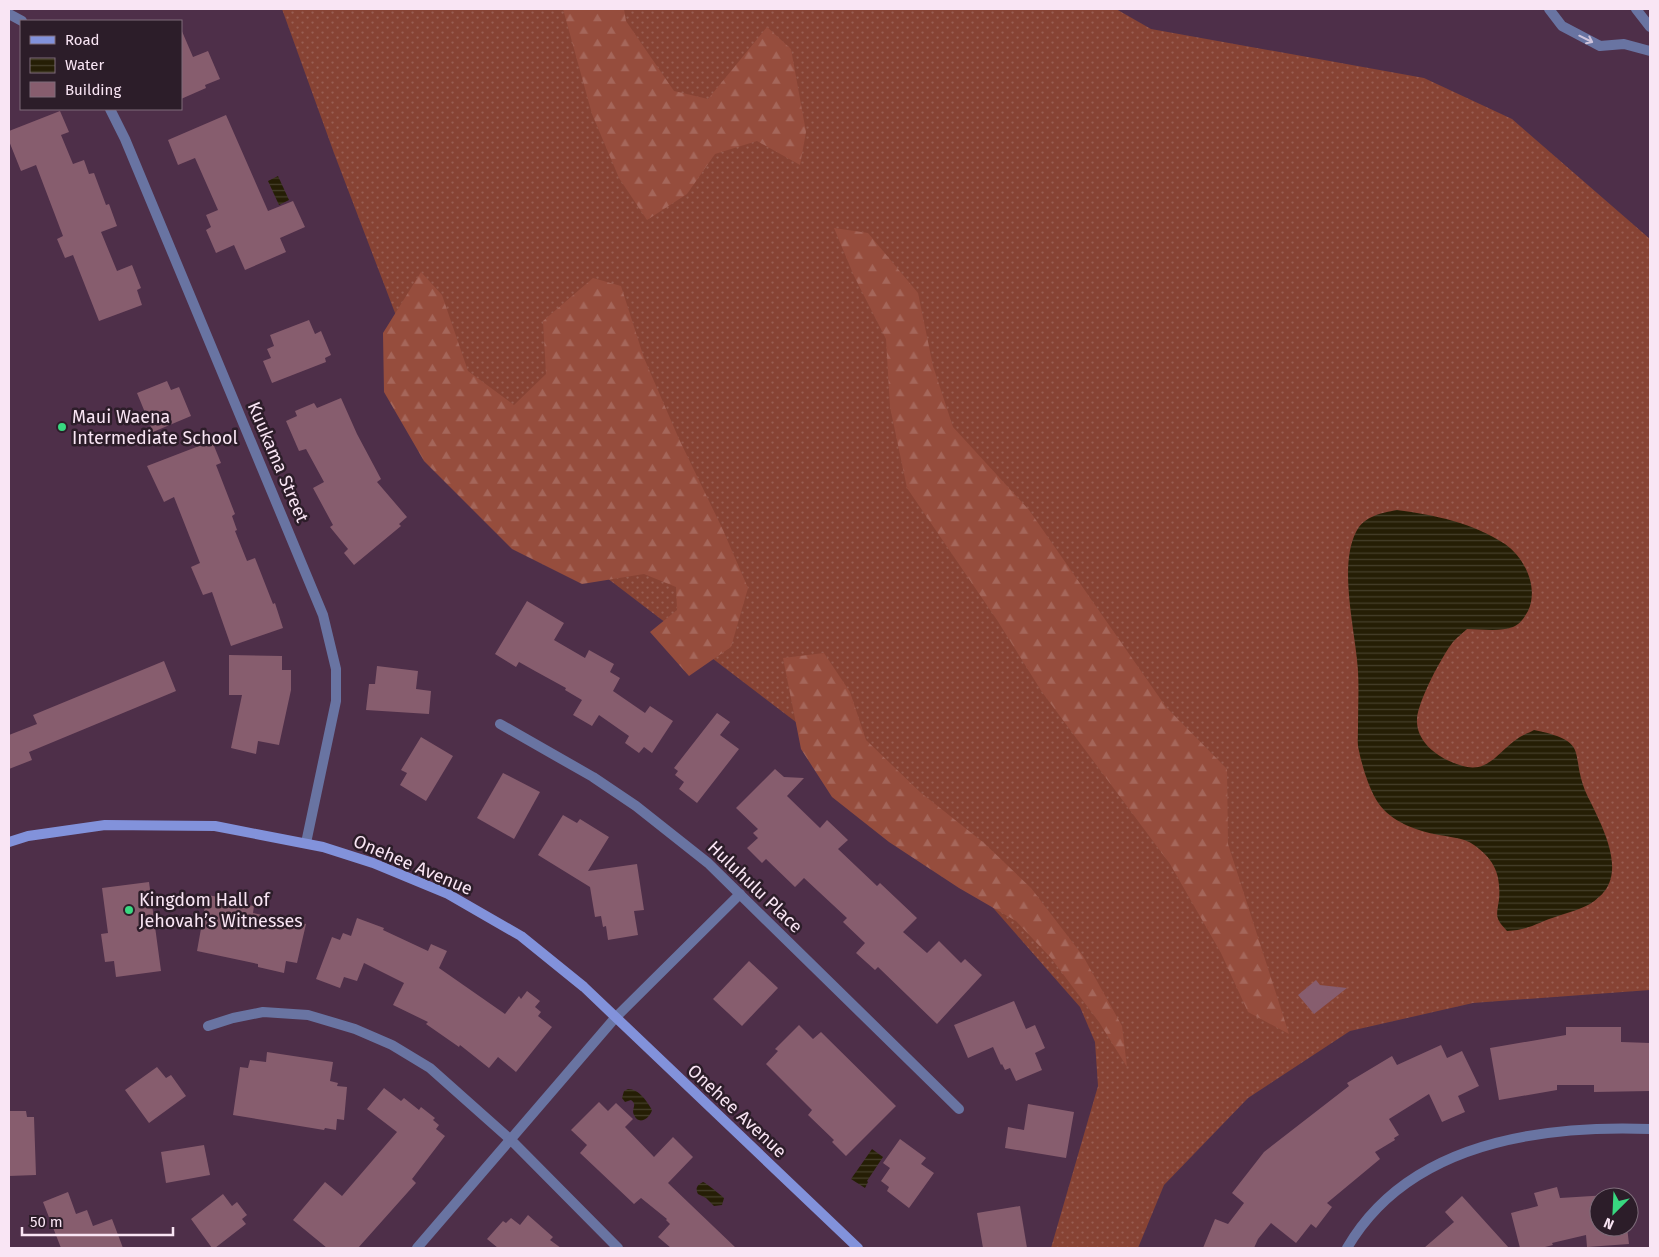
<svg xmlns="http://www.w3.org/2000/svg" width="1659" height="1257" viewBox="0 0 1659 1257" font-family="'Fira Sans',sans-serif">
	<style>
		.grass { fill: url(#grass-dots) }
		.forest { fill: url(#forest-firs) }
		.water { fill: url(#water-rules) }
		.building { fill: #875d6e }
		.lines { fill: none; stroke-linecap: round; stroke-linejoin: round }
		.street { stroke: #6974a2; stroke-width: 10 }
		.secondary { stroke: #8292db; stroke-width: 10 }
		.oneway { stroke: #cec3db }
		.poi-dot { fill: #38d880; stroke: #2c1d29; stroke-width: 2 }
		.labels { text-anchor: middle; stroke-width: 5; stroke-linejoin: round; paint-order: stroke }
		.poi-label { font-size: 18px; fill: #f9e5f4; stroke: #2c1d29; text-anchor: start }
		.street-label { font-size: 18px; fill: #f9e5f4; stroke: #2c1d29 }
	</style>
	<defs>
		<pattern id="grass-dots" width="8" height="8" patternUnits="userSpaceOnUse" patternTransform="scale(1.25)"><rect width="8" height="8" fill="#874334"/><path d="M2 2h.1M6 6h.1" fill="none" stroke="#995e52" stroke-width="1.8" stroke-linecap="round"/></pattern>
		<pattern id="forest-firs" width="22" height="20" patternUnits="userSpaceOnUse" patternTransform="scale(1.25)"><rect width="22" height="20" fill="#964d3d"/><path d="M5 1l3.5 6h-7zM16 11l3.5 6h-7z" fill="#a5665a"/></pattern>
		<pattern id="water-rules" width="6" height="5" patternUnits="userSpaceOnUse" patternTransform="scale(1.25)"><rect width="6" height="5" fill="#251e05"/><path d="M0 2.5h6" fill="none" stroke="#453f2a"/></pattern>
	</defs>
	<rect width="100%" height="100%" fill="#4e2f49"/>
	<path class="grass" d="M282 9H1116L1151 29 1424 78 1512 119 1650 239V990L1473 1003 1350 1031 1248 1098 1164 1185 1138 1248H1051L1098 1086 1095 1042 1080 1007 967 878 834 751 565 546 408 347 334 153Z"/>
	<g class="forest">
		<path d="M563 9H624L626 21 674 91 708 99 767 27 791 49 806 132 800 165 757 141 715 154 687 194 647 220 619 178 592 114Z"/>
		<path d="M834 228 868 233 918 293 933 366 953 427 1029 510 1166 707 1227 769 1228 844 1289 1034 1248 1012 1221 953 1170 864 1042 692 997 620 907 488 890 407 886 339 854 276Z"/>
		<path d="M421 272 442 295 468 371 514 405 546 374 543 321 593 278 621 286 644 358 679 439 723 530 748 588 731 647 689 676 650 632 677 610 676 587 644 574 582 584 512 549 424 461 384 392 383 333Z"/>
		<path d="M824 653 850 692 866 740 920 792 984 843 1031 888 1083 956 1122 1026 1127 1067 1099 1022 1051 958 1016 921 959 888 889 842 832 797 801 749 783 658Z"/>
	</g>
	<g class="water">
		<path d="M278 176 289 200 279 205 268 181Z"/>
		<path d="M1397 510C1435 515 1473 523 1505 544 1525 558 1539 588 1528 611 1524 618 1520 624 1513 627 1499 632 1482 629 1467 629 1463 633 1457 637 1453 642 1442 656 1418 701 1417 719 1416 738 1431 752 1447 760 1458 765 1472 771 1484 765 1496 760 1506 746 1517 739 1522 735 1529 733 1534 730 1593 742 1568 753 1587 795 1600 822 1629 872 1599 897 1588 908 1572 911 1558 916 1538 922 1530 930 1507 931 1504 927 1500 924 1498 919 1496 914 1498 906 1499 900 1501 875 1495 860 1474 845 1463 837 1447 837 1434 834 1415 830 1391 821 1379 804 1370 792 1362 766 1359 751 1357 744 1358 735 1358 728 1358 709 1359 690 1358 671 1356 633 1338 567 1356 532 1364 516 1381 513 1397 510Z"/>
		<path d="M628 1089C639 1089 647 1101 652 1110 650 1118 639 1126 634 1115 631 1108 638 1105 631 1100L625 1102 622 1098 624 1091Z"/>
		<path d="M872 1149 883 1157 867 1181 868 1182 865 1188 851 1179Z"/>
		<path d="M703 1182C706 1183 721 1195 724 1198L722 1205 714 1206 706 1198 698 1194C695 1188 697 1185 703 1182Z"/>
	</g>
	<g class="building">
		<path d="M181 29 193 57 208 51 220 79 205 85 206 88 181 99Z"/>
		<path d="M60 111 69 132 61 135 73 164 84 160 89 174 94 173 106 205 109 204 117 226 101 232 117 271 132 265 141 288 137 290 142 305 99 321 73 255 65 258 57 239 63 236 36 165 21 171 9 141V131Z"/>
		<path d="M226 115 268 211 293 201 305 227 280 238 286 252 245 270 234 245 216 253 206 230 211 227 206 215 218 210 195 158 178 165 168 140Z"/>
		<path d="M309 320 315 334 321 331 331 355 325 358 326 362 272 383 263 361 271 358 267 349 274 346 270 335Z"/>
		<path d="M167 381 171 390 179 387 191 416 153 432 137 393Z"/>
		<path d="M341 398 357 434 381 479 377 482 407 517 399 524 401 526 354 565 344 553 348 549 330 527 333 525 313 488 324 482 306 449 299 451 286 421 297 416 295 411 314 403 317 408Z"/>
		<path d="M212 441 221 463 216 465 235 514 232 516 237 530 235 531 247 561 255 558 273 604 275 603 283 628 231 646 212 592 203 595 191 567 200 563 174 497 164 502 147 466Z"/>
		<path d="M527 601 564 623 554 640 585 658 589 650 614 664 610 672 620 678 613 691 645 713 650 706 673 721 652 753 644 747 639 753 625 743 629 736 599 715 592 726 573 715 582 700 565 690 566 688 535 671 519 662 516 667 495 654Z"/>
		<path d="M229 655 282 656V670H291V690L279 745 258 741 256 754 231 748 242 695H229Z"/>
		<path d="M164 661 176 691 29 752 32 760 9 769V735L37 724 33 715Z"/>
		<path d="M377 666 418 671 416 689 431 691 429 714 366 710 369 684H375Z"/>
		<path d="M717 713 730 722 720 735 739 749 697 803 679 789 684 782 675 775 678 771 674 768Z"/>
		<path d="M421 737 453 756 426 801 400 785 407 773 401 770Z"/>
		<path d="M775 769 784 777 804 778 787 796 820 828 827 820 848 840 838 849 877 886 880 883 917 918 903 932 927 953 939 941 961 963 965 959 982 975 937 1024 878 967 875 970 856 953 865 943 843 922 847 918 804 878 795 887 766 859 762 863 747 848 758 838 753 833 758 829 736 808Z"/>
		<path d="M503 773 540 792 514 839 477 818Z"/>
		<path d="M563 815 577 823 580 819 609 837 588 871 637 864 644 910 634 911 638 935 608 940 606 926 603 927 601 916 595 917 590 887 538 855Z"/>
		<path d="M149 882 161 971 116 977 114 961 105 962 101 934 108 933 102 888Z"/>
		<path d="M207 895 248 902V905L254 906 253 913 306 924 297 963 286 961 284 973 258 967V964L197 951Z"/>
		<path d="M357 918 384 928 383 930 428 951 431 944 447 951 439 968 505 1014 519 996 521 999 527 991 540 1001 535 1007 541 1012 538 1016 552 1027 516 1072 498 1057 489 1068 460 1045 459 1047 426 1024 428 1022 393 1005 404 983 364 963 357 981 344 977 340 988 316 979 332 937 340 940 343 933 351 936Z"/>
		<path d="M749 961 778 988 742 1026 713 999Z"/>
		<path d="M1316 980 1320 985 1347 988 1314 1014 1298 995Z"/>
		<path d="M1014 1001 1026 1029 1035 1025 1045 1048 1035 1053 1042 1070 1016 1081 1010 1068 1005 1070 1002 1064 1001 1065 993 1047 968 1058 954 1025Z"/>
		<path d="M799 1025 813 1039 821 1032 896 1106 846 1156 832 1142 834 1140 808 1115 812 1110 766 1064 778 1051 775 1049Z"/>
		<path d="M1566 1027H1621V1042L1650 1043V1091L1594 1092V1085H1557V1090L1499 1100 1490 1048 1566 1035Z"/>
		<path d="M1441 1045 1447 1058 1462 1051 1479 1086 1458 1096 1465 1112 1442 1122 1429 1094 1389 1119 1399 1135 1394 1138 1395 1140 1375 1152 1380 1159 1327 1203 1332 1207 1316 1228 1311 1224 1296 1243 1271 1223 1258 1239 1254 1248H1203L1215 1219 1228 1224 1244 1203 1232 1193 1264 1152 1349 1086 1347 1083 1392 1056 1397 1065Z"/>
		<path d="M267 1052 333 1062 330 1081 338 1083 337 1086 347 1087 344 1120 337 1119 336 1130 325 1128 324 1130 233 1115 240 1067 248 1068 250 1060 266 1062Z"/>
		<path d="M157 1067 166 1078 171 1075 186 1096 149 1123 125 1090Z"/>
		<path d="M384 1088 401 1101 404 1098 419 1110 421 1107 435 1118 433 1120 439 1125 436 1129 445 1136 412 1179 416 1183 358 1248H327L293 1220 325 1182 342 1196 397 1132 367 1109Z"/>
		<path d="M599 1102 608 1111 616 1103 633 1119 625 1127 654 1157 673 1137 693 1157 668 1183 736 1248H671L658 1237 670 1224 666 1220 667 1219 641 1198 634 1204 580 1153 587 1145 571 1130Z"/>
		<path d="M1028 1104 1074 1112 1066 1158 1005 1148 1008 1127 1024 1130Z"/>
		<path d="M9 1111H26L27 1117H34L36 1175 9 1176Z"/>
		<path d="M900 1139 926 1158 921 1164 934 1173 909 1208 887 1191 889 1187 881 1181 890 1168 883 1163Z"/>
		<path d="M204 1145 210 1175 166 1183 161 1152Z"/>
		<path d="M1557 1187 1560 1198 1608 1195V1197H1599V1227H1627L1629 1244 1587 1247 1586 1235 1552 1243 1553 1245 1541 1248H1520L1511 1213 1538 1206 1534 1193Z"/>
		<path d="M68 1192 76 1214 87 1210 93 1226 112 1219 123 1248H61L43 1202Z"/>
		<path d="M223 1194 232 1206 237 1202 247 1215 242 1219 246 1224 215 1248H212L191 1219Z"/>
		<path d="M1462 1196 1509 1248H1424L1454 1222 1445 1212Z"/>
		<path d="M1020 1206 1027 1248H983L977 1213Z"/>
		<path d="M528 1215 553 1237 550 1240 561 1248H498L487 1239 503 1221 506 1223 511 1218 520 1225Z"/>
	</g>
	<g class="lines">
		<g class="street">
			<path d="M1549 9 1562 26 1600 46 1624 44 1650 51"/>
			<path d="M1636 9 1650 27"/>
			<path d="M9 14 22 21"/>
			<path d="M110 109 125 139 323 615 336 669V701L306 843"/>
			<path d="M500 724 593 777 636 806 708 863 959 1109"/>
			<path d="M208 1026 233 1018 263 1012 308 1015 355 1029 392 1045 430 1068 511 1140 618 1248"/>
			<path d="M417 1248 615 1018 740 894"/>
			<path d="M1347 1248C1408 1143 1540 1125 1650 1129"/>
		</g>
		<path class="secondary" d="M9 842 28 836 105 825 215 826 323 847 373 863 448 894 521 936 584 987 858 1248"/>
	</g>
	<defs><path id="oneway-shaft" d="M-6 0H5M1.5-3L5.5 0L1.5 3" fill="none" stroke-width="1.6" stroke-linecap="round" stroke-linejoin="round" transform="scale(1.25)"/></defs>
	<use class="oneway" href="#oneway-shaft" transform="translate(1586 39) rotate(26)"/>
	<g class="poi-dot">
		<circle cx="62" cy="427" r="5"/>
		<circle cx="129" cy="910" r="5"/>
	</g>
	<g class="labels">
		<g class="poi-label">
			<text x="72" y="423">Maui Waena<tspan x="72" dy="21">Intermediate School</tspan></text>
			<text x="139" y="906">Kingdom Hall of<tspan x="139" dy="21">Jehovah’s Witnesses</tspan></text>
		</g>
		<g class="street-label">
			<text transform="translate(278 462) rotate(67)" y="6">Kuukama Street</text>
			<text transform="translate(413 865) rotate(23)" y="6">Onehee Avenue</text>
			<text transform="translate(755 887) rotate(44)" y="6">Huluhulu Place</text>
			<text transform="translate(737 1111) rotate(43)" y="6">Onehee Avenue</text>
		</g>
	</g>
	<rect width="1659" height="1257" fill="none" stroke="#f9e5f4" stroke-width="20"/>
	<rect x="20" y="20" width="162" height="90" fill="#2c1d29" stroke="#7e6d7a"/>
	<rect x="30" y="36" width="25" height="8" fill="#8292db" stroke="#7e6d7a"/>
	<text x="65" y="45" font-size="15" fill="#f9e5f4">Road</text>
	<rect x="30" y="58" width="25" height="15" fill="url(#water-rules)" stroke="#7e6d7a"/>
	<text x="65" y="70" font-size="15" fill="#f9e5f4">Water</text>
	<rect x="30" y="82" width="25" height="15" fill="#875d6e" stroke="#7e6d7a"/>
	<text x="65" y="95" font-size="15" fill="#f9e5f4">Building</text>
	<g transform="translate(1614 1212) rotate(204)"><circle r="24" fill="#2c1d29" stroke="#7e6d7a"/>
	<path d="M0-4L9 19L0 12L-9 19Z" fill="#38d880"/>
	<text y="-8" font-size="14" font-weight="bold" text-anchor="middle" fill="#f9e5f4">N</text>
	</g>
	<path d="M22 1227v8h151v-8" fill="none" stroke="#f9e5f4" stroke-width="2.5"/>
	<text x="30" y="1227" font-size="15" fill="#f9e5f4" stroke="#2c1d29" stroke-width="4" paint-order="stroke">50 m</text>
</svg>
